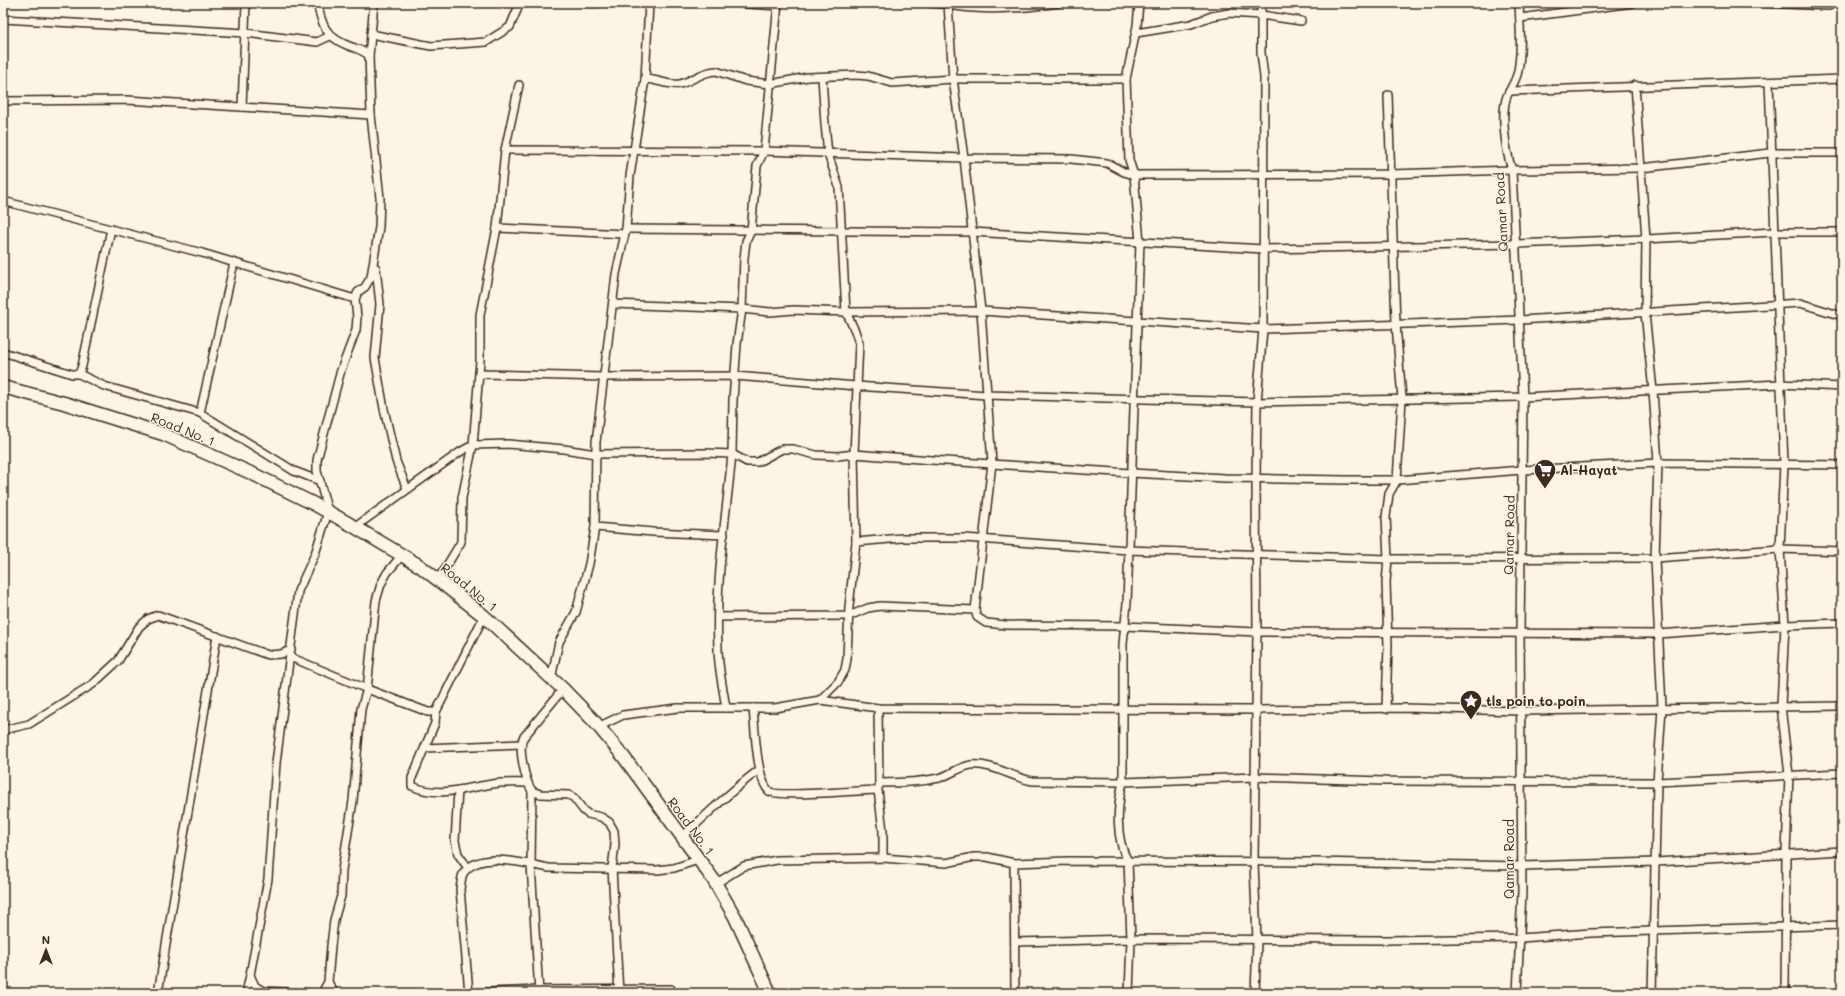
<svg xmlns="http://www.w3.org/2000/svg" width="1845" height="996" viewBox="0 0 1845 996" font-family="Mali,sans-serif">
	<style>
		.lines { fill: none; stroke-linecap: round; stroke-linejoin: round }
		.minor-casing { stroke: #3b2a1e; stroke-width: 10 }
		.trunk-casing { stroke: #3b2a1e; stroke-width: 15 }
		.minor { stroke: #fcf5e5; stroke-width: 7 }
		.trunk { stroke: #fcf5e5; stroke-width: 12 }
		.labels { text-anchor: middle; stroke-width: 3; stroke-linejoin: round; paint-order: stroke }
		.street-label { font-size: 13px; fill: #3b2a1e; stroke: #fcf5e5 }
		.poi-label { font-size: 13px; font-weight: bold; fill: #3b2a1e; stroke: #fcf5e5; text-anchor: start }
	</style>
	<rect width="100%" height="100%" fill="#fcf5e5"/>
	<filter id="ink" filterUnits="userSpaceOnUse"><feTurbulence type="fractalNoise" baseFrequency=".025" numOctaves="2"/><feDisplacementMap in="SourceGraphic" scale="8" xChannelSelector="R" yChannelSelector="G"/><feConvolveMatrix kernelMatrix="1 2 1 2 8 2 1 2 1" color-interpolation-filters="sRGB"/></filter>
	<g filter="url(#ink)">
		<g class="lines">
			<g class="minor-casing">
				<g id="minor">
					<path d="M587 3H597"/>
					<path d="M735 3 777 6"/>
					<path d="M778 3 764 151 757 166 751 231 746 241 744 258 742 309 737 344 733 400 732 454 747 462H758L782 449H793L816 455 838 456 854 454 856 542 902 538H964L1128 550 1388 559 1655 558 1780 549 1842 551"/>
					<path d="M930 3C945 4 959 7 974 8 1001 10 1032 7 1058 3"/>
					<path d="M1763 3 1829 6 1833 3"/>
					<path d="M948 4 953 79 964 158 981 311 992 463 975 610"/>
					<path d="M1520 18 1633 3"/>
					<path d="M3 19 246 33 317 42 330 36"/>
					<path d="M1136 33 1191 24 1212 16 1229 13 1261 15 1301 21"/>
					<path d="M371 34 431 46 486 42 510 27 520 3"/>
					<path d="M369 56 374 3"/>
					<path d="M822 77 825 124 828 154 839 187 846 312 855 331 859 343 854 454 945 461 1131 473 1225 478 1346 480H1397L1522 470 1658 463 1842 465"/>
					<path d="M645 79C657 79 667 86 680 84 692 81 703 71 716 71L746 81 770 84 808 77 857 75 868 76 892 83 953 79H1126"/>
					<path d="M1769 82 1784 464 1780 549 1785 625 1781 706 1789 775 1786 853 1785 993"/>
					<path d="M1635 85 1646 239 1645 313 1653 391 1658 463 1655 558 1662 708 1657 782 1652 993"/>
					<path d="M1510 91 1842 79"/>
					<path d="M3 101 127 100 371 115"/>
					<path d="M242 107 246 3"/>
					<path d="M505 150 764 151 964 158 1071 159 1107 163 1124 172 1134 175 1391 174 1512 170 1641 168 1770 153H1842"/>
					<path d="M3 201 202 253 355 299"/>
					<path d="M497 228 625 234"/>
					<path d="M626 229 972 232 1263 249 1515 244 1646 239 1774 232H1842"/>
					<path d="M376 268 380 304 375 358 384 409 396 461 407 489"/>
					<path d="M613 304 742 309 770 312 794 310 846 312 981 311 1263 329 1520 320 1800 303 1842 316"/>
					<path d="M3 352 72 374H79L104 386 200 413 294 471 320 481"/>
					<path d="M79 374 82 366 111 229"/>
					<path d="M479 374 604 377 735 376 856 386 987 395 1257 402 1523 397 1780 384 1842 387"/>
					<path d="M200 413 234 263"/>
					<path d="M355 527 460 452 473 445 508 444 564 449 596 454 706 453 732 454C726 518 715 583 718 647 718 667 723 688 726 708"/>
					<path d="M595 527 653 532 724 535"/>
					<path d="M438 580 461 542 462 498 473 445 480 361V315L497 228 505 150 519 85"/>
					<path d="M718 617 849 616 868 608 880 606 975 610 977 617 986 623 1006 625 1124 626 1257 632 1658 634 1785 625 1842 623"/>
					<path d="M290 657 367 689 428 712H436L484 616"/>
					<path d="M551 679 559 642 576 612 589 564 595 527 596 442 616 274 626 229 630 176 645 79 649 3"/>
					<path d="M563 689 523 738C518 750 525 780 532 791L540 794 569 795 574 798 584 811 588 814 601 817 609 822 614 831 615 845 612 868 619 993"/>
					<path d="M820 700 838 682 845 670 847 659 849 607 856 542"/>
					<path d="M753 708C755 727 756 778 769 791 776 798 862 790 878 790L883 831V858"/>
					<path d="M878 708 879 786"/>
					<path d="M1386 709 1388 646 1386 582 1388 559 1386 517 1389 494 1397 480 1402 399 1396 324 1388 95"/>
					<path d="M436 712 435 723 412 778V786C438 798 466 788 492 784 504 782 515 783 527 783"/>
					<path d="M598 727 623 715 678 708H775L820 700 878 708 1255 710 1404 708 1520 711 1842 706"/>
					<path d="M3 730 29 724 93 684 118 661 139 627 148 619 158 615 268 655 281 654 291 650"/>
					<path d="M425 748 521 744"/>
					<path d="M881 783C899 783 921 782 939 778 950 775 959 767 971 765 992 763 1013 778 1033 781L1123 782 1255 777 1384 781 1657 782 1842 773"/>
					<path d="M458 790 455 841 458 854 468 868"/>
					<path d="M532 791 531 865 539 993"/>
					<path d="M682 837C708 814 731 790 759 770"/>
					<path d="M1014 863 1015 993"/>
					<path d="M715 884 744 866 777 860 883 858 946 863 974 857H987L1014 863 1068 861 1312 862 1522 866 1656 862 1842 851"/>
					<path d="M1016 942 1131 939 1387 940 1520 938 1591 933 1842 925"/>
					<path d="M158 993 217 636"/>
					<path d="M246 993 250 975"/>
					<path d="M308 993 263 991 255 986 250 975 268 879 276 763 298 591 315 554 328 512 317 471V460L341 370 356 330 357 317 355 299 358 292 365 287 371 277 379 227 380 198 371 115 369 56C364 50 357 49 349 46 326 37 322 26 317 3"/>
					<path d="M322 993 328 982"/>
					<path d="M334 993 328 982 331 946 334 920 341 896 342 870 353 801 361 709 367 689 376 601 381 584 387 573 402 555"/>
					<path d="M467 993 539 990 671 989"/>
					<path d="M469 993 460 889C461 885 461 878 463 874 478 849 526 864 549 868L657 870 674 868 698 860"/>
					<path d="M1129 993 1131 939 1128 861C1115 839 1117 806 1123 782V644L1127 603 1140 242 1134 175 1129 160 1126 79 1137 26 1139 3"/>
					<path d="M1255 993 1257 941 1254 863 1257 632 1256 479 1257 402 1263 329 1264 77 1261 53V3"/>
					<path d="M1517 993 1522 892 1520 633 1523 397 1512 170C1506 152 1500 114 1507 96 1511 87 1516 81 1518 71 1522 48 1520 26 1519 3"/>
				</g>
			</g>
			<g class="trunk-casing">
				<path id="trunk" d="M3 387 64 403 163 434 253 474 314 504 355 527 420 566 438 580 484 616 563 689 594 721 623 756 713 879 735 917 770 993"/>
			</g>
			<use href="#minor" class="minor"/>
			<use href="#trunk" class="trunk"/>
		</g>
	</g>
	<defs>
		<g id="supermarket-pin" transform="scale(1.15)"><path d="M0 17L-7.5 6A9.5 9.5 0 1 1 7.5 6Z" fill="#3b2a1e" stroke="#fcf5e5"/><path d="M-6-5.5h2.5l.6 2H6L4.5 2H-2.5L-4.4-4H-6ZM-1.5 3.2a1.3 1.3 0 1 0 .1 0ZM3 3.2a1.3 1.3 0 1 0 .1 0Z" fill="#fff"/></g>
		<g id="sight-pin" transform="scale(1.15)"><path d="M0 17L-7.5 6A9.5 9.5 0 1 1 7.5 6Z" fill="#3b2a1e" stroke="#fcf5e5"/><path d="M0-6L1.8-2.2L6-1.7L2.9 1.2L3.7 5.4L0 3.3L-3.7 5.4L-2.9 1.2L-6-1.7L-1.8-2.2Z" fill="#fff"/></g>
	</defs>
	<g fill-rule="evenodd">
		<use href="#supermarket-pin" x="1545" y="470"/>
		<use href="#sight-pin" x="1471" y="701"/>
	</g>
	<g class="labels">
		<g class="street-label">
			<text transform="translate(1501 212) rotate(-93)" y="5">Qamar Road</text>
			<text transform="translate(183 429) rotate(22)" y="5">Road No. 1</text>
			<text transform="translate(1509 535) rotate(-89)" y="5">Qamar Road</text>
			<text transform="translate(469 587) rotate(39)" y="5">Road No. 1</text>
			<text transform="translate(691 826) rotate(53)" y="5">Road No. 1</text>
			<text transform="translate(1509 859) rotate(-90)" y="5">Qamar Road</text>
		</g>
		<g class="poi-label">
			<text x="1560" y="475">Al-Hayat</text>
			<text x="1486" y="706">tls poin to poin</text>
		</g>
	</g>
	<rect width="1845" height="996" fill="none" stroke="#fcf5e5" stroke-width="16"/>
	<rect x="8" y="8" width="1829" height="980" fill="none" stroke="#3b2a1e" stroke-width="1.5" filter="url(#ink)"/>
	<g transform="translate(46 950)" stroke="#fcf5e5" stroke-width="3" paint-order="stroke">
	<path d="M0-3L7 15L0 10L-7 15Z" fill="#3b2a1e"/>
	<text y="-6" font-size="11" font-weight="bold" text-anchor="middle" fill="#3b2a1e">N</text>
	</g>
</svg>
